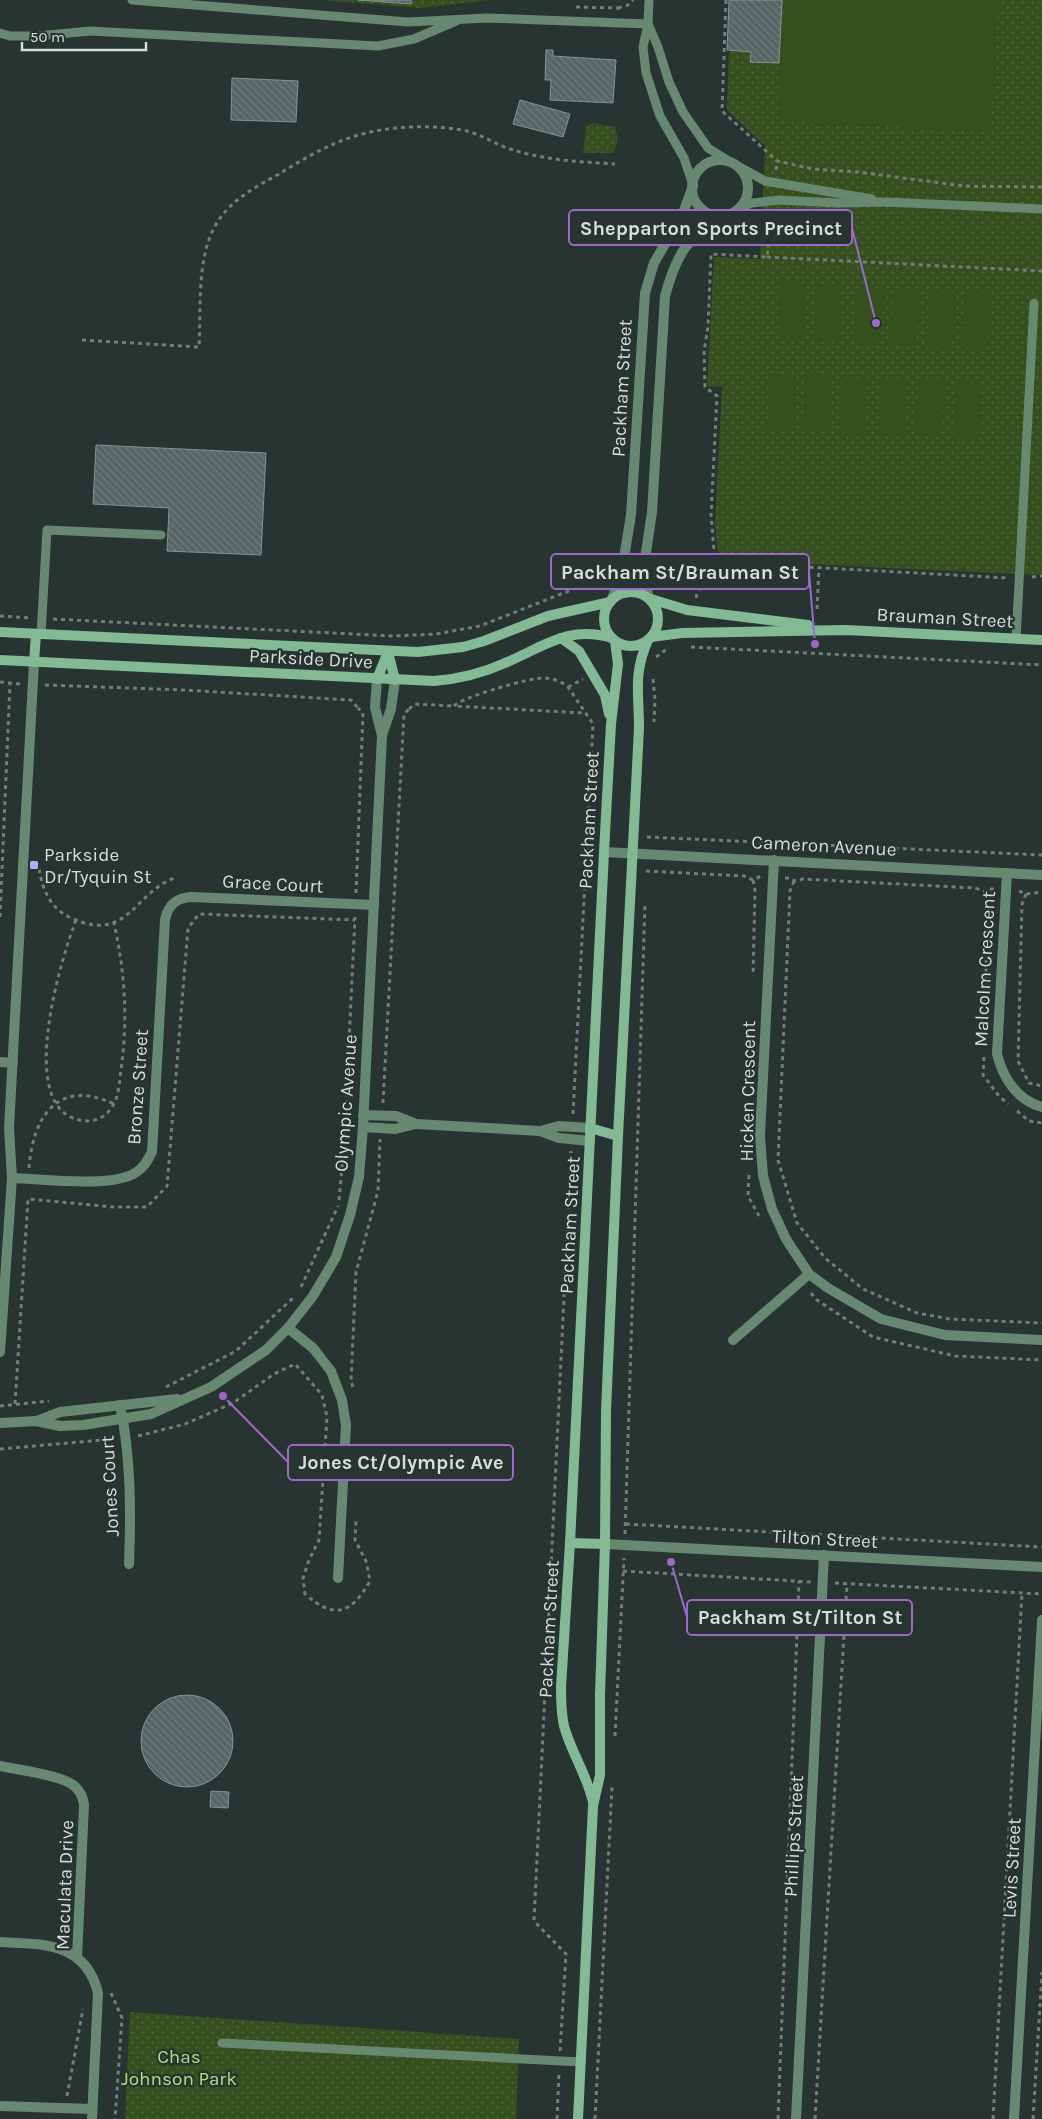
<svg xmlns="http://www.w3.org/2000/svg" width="1042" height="2119" viewBox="0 0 1042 2119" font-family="Karla,sans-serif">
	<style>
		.park { fill: url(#park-dots) }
		.pitch { fill: #354f1e }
		.building { fill: url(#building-back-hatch); stroke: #849393 }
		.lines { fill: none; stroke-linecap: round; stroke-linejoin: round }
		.path { stroke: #737d7a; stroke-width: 3; stroke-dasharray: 4 4; stroke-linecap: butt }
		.lane { stroke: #678871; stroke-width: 9 }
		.street { stroke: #678871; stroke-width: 10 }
		.secondary { stroke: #83ba95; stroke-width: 10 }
		.poi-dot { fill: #b4acf9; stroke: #283431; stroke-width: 2 }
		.labels { text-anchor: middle; stroke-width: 4.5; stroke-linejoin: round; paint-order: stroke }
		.street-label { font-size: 19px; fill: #d6dddb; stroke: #283431 }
		.poi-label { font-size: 19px; fill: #d6dddb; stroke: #283431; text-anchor: start }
		.park-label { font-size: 19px; fill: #aae37c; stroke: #283431 }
		.leader { fill: none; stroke: #9b6ac9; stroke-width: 2 }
		.callout-dot { fill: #9b6ac9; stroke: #283431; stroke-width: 2 }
		.callout { fill: #283431; stroke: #9b6ac9; stroke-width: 2 }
		.callout-label { font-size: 20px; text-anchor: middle; font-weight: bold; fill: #d6dddb }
	</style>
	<defs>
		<pattern id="park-dots" width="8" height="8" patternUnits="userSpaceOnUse" patternTransform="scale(1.25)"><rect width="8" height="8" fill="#354f1e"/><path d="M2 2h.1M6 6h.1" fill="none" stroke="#52683e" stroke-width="1.8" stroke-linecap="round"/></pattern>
		<pattern id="building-back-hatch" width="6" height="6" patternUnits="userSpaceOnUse" patternTransform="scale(1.25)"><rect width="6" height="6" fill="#586566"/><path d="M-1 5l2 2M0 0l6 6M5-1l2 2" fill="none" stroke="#6f7b7b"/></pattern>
	</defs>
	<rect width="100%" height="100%" fill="#283431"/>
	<g class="park">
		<path d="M321 0H489L421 8Z"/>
		<path d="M731 0H1042V575L719 560 715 523 722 387 707 386 714 257 760 259 765 146 727 110Z"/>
		<path d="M592 123 615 127C618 136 619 146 612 153H583L586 127Z"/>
		<path d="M130 2012 519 2039 516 2119H125Z"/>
	</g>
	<g class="pitch">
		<path d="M784 0H998L991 132 778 121Z"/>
		<path d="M781 281 807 283 803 339 778 337Z"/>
		<path d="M816 285 842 287 838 342 813 340Z"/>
		<path d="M858 287 884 289 880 345 854 343Z"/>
		<path d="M894 288 920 290 916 346 890 344Z"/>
		<path d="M930 291 955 293 952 349 926 347Z"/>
		<path d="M965 291 990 293 987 349 961 347Z"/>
		<path d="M806 372 832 374 828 430 802 428Z"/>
		<path d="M771 373 796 375 793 430 767 429Z"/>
		<path d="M842 377 868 378 864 434 839 433Z"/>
		<path d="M882 378 907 380 904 436 878 434Z"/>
		<path d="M919 379 945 381 941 437 915 435Z"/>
		<path d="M956 381 982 383 978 439 952 437Z"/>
	</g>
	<g class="building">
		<path d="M358 0H411V4Z"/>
		<path d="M729 0H782L779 63 750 62 751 52 727 50Z"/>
		<path d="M546 50H553V56L616 60 613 103 550 100 551 80H545Z"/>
		<path d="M232 78 298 81 296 122 231 120Z"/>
		<path d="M520 100 570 114 563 137 513 124Z"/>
		<path d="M96 445 266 453 261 555 167 551 169 508 93 504Z"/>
		<circle cx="187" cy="1741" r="46"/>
		<path d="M211 1791 229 1792 228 1808 210 1807Z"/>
	</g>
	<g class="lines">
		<g class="path">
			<path d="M726 0 722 111 777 161"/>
			<path d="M576 7 618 8 617 13"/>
			<path d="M618 8 628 5 633 0"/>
			<path d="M776 170 777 161 813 169 858 172 964 186 1042 187"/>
			<path d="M773 211 767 257 711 254 708 327 704 351 705 387 717 396 711 515 715 562 1008 578"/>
			<path d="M767 257 1042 271"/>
			<path d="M82 340 199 347C201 311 197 265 212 232 226 202 252 189 279 174 295 164 312 154 329 146 369 127 418 123 462 130 479 133 491 142 507 148 542 160 579 162 615 164"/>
			<path d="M656 557 715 562 697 593 696 600"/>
			<path d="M1032 577 1042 576"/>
			<path d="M817 609 819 568"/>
			<path d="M0 616 32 618"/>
			<path d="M53 619 393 636 436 634 480 626 599 579 610 562"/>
			<path d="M691 647 1042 665"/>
			<path d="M656 657 667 649"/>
			<path d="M653 679 655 699 654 722"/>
			<path d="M0 682 21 684"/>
			<path d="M45 685 184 690 351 700 358 708 360 707"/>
			<path d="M568 687 583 679"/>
			<path d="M409 709 415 704 454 706"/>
			<path d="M647 837 1042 855"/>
			<path d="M39 869C43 891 50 908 71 918 129 944 133 892 177 877"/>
			<path d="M646 871 744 876 753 880 761 876"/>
			<path d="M785 878H790L794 881 803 879 975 888 985 892 989 889H995"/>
			<path d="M753 880 755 890 753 976"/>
			<path d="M794 881 790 891 778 1160 797 1223 825 1258 863 1289 917 1313 950 1319 1042 1323"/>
			<path d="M1019 891 1026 894 1042 892"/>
			<path d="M356 893 363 713 358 708"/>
			<path d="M1026 894 1022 904 1018 1061 1029 1083 1042 1086"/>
			<path d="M0 917 10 683"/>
			<path d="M76 920C61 959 19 1097 73 1118 85 1123 99 1122 108 1112 119 1101 119 1084 121 1070 128 1020 125 972 114 923"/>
			<path d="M985 1004 988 901 985 892"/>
			<path d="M984 1057 983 1075 999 1096 1008 1104"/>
			<path d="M383 1103 404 714 409 709"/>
			<path d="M1017 1111 1029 1121 1042 1123"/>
			<path d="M573 1114 593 724 568 687C561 681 552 678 543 678 528 678 463 697 454 706L584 713"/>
			<path d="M29 1168C33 1116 58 1078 114 1104"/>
			<path d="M749 1175 748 1196 759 1216"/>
			<path d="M339 1200 344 1146 355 917"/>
			<path d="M301 1287 338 1206"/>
			<path d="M811 1293 817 1300 873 1337 955 1356 1042 1360"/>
			<path d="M166 1387 236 1351 295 1296"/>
			<path d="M353 1387 351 1381 356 1272 378 1191 380 1139"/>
			<path d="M15 1404 28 1199 114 1207H147L167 1186 188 928 199 914 355 920"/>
			<path d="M0 1406 49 1401"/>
			<path d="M138 1436 185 1424 233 1403 274 1374 295 1364 322 1395 327 1417 319 1540 309 1560 303 1578 305 1594C335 1620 351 1614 370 1581L366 1561 355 1540 356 1520"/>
			<path d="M0 1449 114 1439"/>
			<path d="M626 1524 1042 1547"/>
			<path d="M625 1534 645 903"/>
			<path d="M623 1571 812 1582"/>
			<path d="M835 1583 1042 1594"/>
			<path d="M615 1736 624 1558"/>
			<path d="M111 1993 122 2018 115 2119"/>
			<path d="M560 2051 566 1954 534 1921 571 1151"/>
			<path d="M67 2096 83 2009"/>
			<path d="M557 2119 559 2072"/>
			<path d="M595 2119 612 1787"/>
			<path d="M778 2119 799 1581"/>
			<path d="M815 2119 847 1584"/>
			<path d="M993 2119 1022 1593"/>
			<path d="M1033 2119 1042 1972"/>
		</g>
		<g class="lane">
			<path d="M132 0 408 22 487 18 648 24"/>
			<path d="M649 0 648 24 643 47 646 73 660 116 684 158 693 185"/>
			<path d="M648 24 658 47 669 82 683 112 708 148 732 163"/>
			<path d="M0 33 10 36H38L90 31 378 46 414 39 456 21"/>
			<path d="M736 165 765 181 872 199"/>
			<path d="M736 210 752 203 779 200 837 203 887 202 1042 209"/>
			<path d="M41 634 47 530 161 535"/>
			<path d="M1016 639 1034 303"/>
			<path d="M222 2043 581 2062"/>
		</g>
		<g class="street">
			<circle cx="720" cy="188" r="28"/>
			<path d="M648 597 644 566 652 512 665 296C677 252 688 235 729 214"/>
			<path d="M611 601 621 576 631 515 645 293 654 263 683 213 693 186"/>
			<path d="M382 735 391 709 395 680"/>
			<path d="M604 852 1042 875"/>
			<path d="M774 860 760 1136 763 1176 772 1209 786 1239 809 1274 828 1288 881 1319 945 1335 1042 1340"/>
			<path d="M1007 873 997 1054C1003 1078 1017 1100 1042 1107"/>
			<path d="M0 1062 13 1063"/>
			<path d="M363 1115 396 1116 416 1124 540 1131 559 1126 590 1128"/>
			<path d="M363 1127 395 1129 416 1124"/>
			<path d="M540 1131 559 1138 590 1141"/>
			<path d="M12 1178C42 1179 111 1188 135 1173 144 1168 147 1161 152 1152L165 920C168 905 176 898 191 897L374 905"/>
			<path d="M288 1328 313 1348 331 1371 342 1400 346 1425 338 1578"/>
			<path d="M733 1340 809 1274"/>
			<path d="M0 1352 12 1178 9 1128 34 662"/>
			<path d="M120 1405C131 1457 131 1512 129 1564"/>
			<path d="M37 1421 60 1412 177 1399"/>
			<path d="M0 1423 36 1421 60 1426 83 1425 151 1414 211 1387 266 1350 288 1328 313 1296 336 1257 350 1215 359 1177 363 1127 382 736 375 707 377 679"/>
			<path d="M605 1544 1042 1567"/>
			<path d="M0 1766C16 1769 57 1775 70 1783 78 1787 83 1796 84 1805L77 1957"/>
			<path d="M0 1942C42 1944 86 1942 98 1993L92 2119"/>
			<path d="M0 2106 92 2109"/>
			<path d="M796 2119 824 1555"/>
			<path d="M1014 2119 1042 1620"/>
		</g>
		<g class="secondary">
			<circle cx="631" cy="619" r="27"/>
			<path d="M651 599 687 610 808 625"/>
			<path d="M0 632 418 652 463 647 484 641 548 616 610 602"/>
			<path d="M651 637 682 633 846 630 1042 640"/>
			<path d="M561 638 579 651 605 695 609 714"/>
			<path d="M388 652 395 680"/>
			<path d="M0 660 434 681C459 679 483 673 505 663 544 647 567 625 612 638"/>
			<path d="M34 662 36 634"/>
			<path d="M377 679 388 652"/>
			<path d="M590 1128 618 1136"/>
			<path d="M570 1543 605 1544"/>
			<path d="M593 1802C587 1775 571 1752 564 1726 561 1713 561 1700 561 1687L570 1543 604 852 611 724 618 664 615 641"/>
			<path d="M578 2119 593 1806 600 1775V1695L605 1544 606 1411 618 1136 639 728C639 693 633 674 648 640"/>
		</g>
	</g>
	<rect class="poi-dot" x="29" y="860" width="10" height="10" rx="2.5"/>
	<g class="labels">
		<g class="street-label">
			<text transform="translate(621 388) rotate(-87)" y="7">Packham Street</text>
			<text transform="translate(945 617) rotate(3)" y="7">Brauman Street</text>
			<text transform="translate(311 658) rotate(3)" y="7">Parkside Drive</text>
			<text transform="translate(588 820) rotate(-87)" y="7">Packham Street</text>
			<text transform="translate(824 845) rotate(3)" y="7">Cameron Avenue</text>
			<text transform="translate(273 883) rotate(3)" y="7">Grace Court</text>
			<text transform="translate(984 969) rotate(-87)" y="7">Malcolm Crescent</text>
			<text transform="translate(137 1087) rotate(-86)" y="7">Bronze Street</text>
			<text transform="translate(747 1091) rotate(-89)" y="7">Hicken Crescent</text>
			<text transform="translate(345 1103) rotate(-86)" y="7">Olympic Avenue</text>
			<text transform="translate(569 1225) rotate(-87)" y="7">Packham Street</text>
			<text transform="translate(109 1486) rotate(-93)" y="7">Jones Court</text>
			<text transform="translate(825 1538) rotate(3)" y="7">Tilton Street</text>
			<text transform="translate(548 1629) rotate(-87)" y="7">Packham Street</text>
			<text transform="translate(793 1836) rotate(-87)" y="7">Phillips Street</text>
			<text transform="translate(1011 1868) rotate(-87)" y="7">Levis Street</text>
			<text transform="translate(64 1885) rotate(-88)" y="7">Maculata Drive</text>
		</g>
		<g class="poi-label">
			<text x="44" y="861">Parkside<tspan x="44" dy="22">Dr/Tyquin St</tspan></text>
		</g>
		<g class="park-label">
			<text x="179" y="2063">Chas<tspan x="179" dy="22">Johnson Park</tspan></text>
		</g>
	</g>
	<path class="leader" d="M876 323L852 228M815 644L809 572M223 1396L288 1462M671 1562L687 1617"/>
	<g class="callout-dot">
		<circle cx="876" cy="323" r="5"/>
		<circle cx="815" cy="644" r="5"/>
		<circle cx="223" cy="1396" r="5"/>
		<circle cx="671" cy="1562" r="5"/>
	</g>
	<g class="callout">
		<rect x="569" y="210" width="283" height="35" rx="5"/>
		<rect x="551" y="554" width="258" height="35" rx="5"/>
		<rect x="288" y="1445" width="225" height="35" rx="5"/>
		<rect x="687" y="1600" width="225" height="35" rx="5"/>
	</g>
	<g class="callout-label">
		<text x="711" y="235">Shepparton Sports Precinct</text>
		<text x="680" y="579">Packham St/Brauman St</text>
		<text x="401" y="1469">Jones Ct/Olympic Ave</text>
		<text x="800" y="1624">Packham St/Tilton St</text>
	</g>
	<path d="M22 42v8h124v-8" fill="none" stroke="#d6dddb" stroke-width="2.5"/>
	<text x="30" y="42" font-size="15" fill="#d6dddb" stroke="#283431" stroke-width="4" paint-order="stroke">50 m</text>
</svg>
